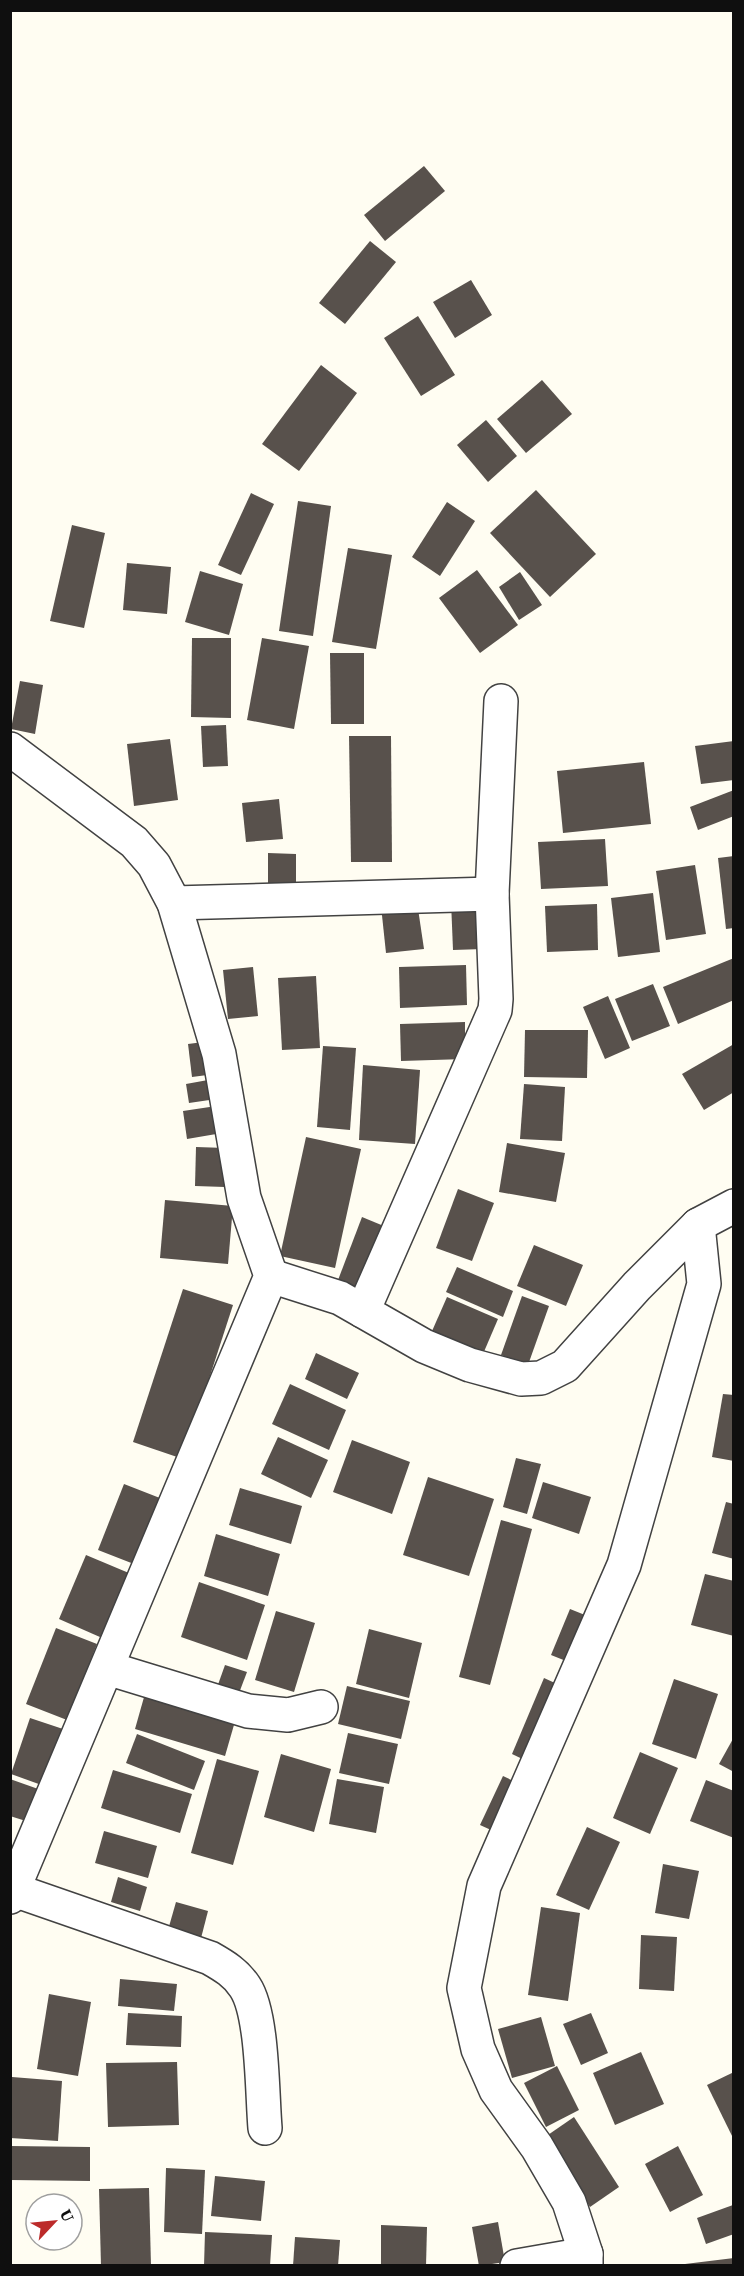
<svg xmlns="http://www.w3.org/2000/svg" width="744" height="2276" viewBox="0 0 744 2276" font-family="'Source Serif 4',serif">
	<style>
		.building { fill: #58514c }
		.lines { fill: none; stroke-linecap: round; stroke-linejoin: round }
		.minor-casing { stroke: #424242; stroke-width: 36 }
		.minor { stroke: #fff; stroke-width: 33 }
	</style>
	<rect width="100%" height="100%" fill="#fffdf2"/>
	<g class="building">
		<path d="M424 166 445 191 385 241 364 215Z"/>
		<path d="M370 241 396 262 345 324 319 303Z"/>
		<path d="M471 280 492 315 455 338 433 302Z"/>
		<path d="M418 316 455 375 421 396 384 338Z"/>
		<path d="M321 365 357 393 299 471 262 444Z"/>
		<path d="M542 380 572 414 526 453 497 419Z"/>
		<path d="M486 420 517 456 488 482 457 445Z"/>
		<path d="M536 490 596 554 550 597 490 533Z"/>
		<path d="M251 493 274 504 241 575 218 565Z"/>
		<path d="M298 501 331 506 313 636 279 631Z"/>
		<path d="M447 502 475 521 440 576 412 557Z"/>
		<path d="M72 525 105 533 84 628 50 621Z"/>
		<path d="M348 548 392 555 376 649 332 642Z"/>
		<path d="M127 563 171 567 167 614 123 610Z"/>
		<path d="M477 570 518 625 480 653 439 598Z"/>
		<path d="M200 571 243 584 229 635 185 622Z"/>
		<path d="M520 572 542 605 519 620 499 587Z"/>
		<path d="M192 638H231V718L191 717Z"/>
		<path d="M262 638 309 646 294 729 247 720Z"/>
		<path d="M330 653H364V724H331Z"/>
		<path d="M20 681 43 685 35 734 11 729Z"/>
		<path d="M226 725 228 766 203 767 201 726Z"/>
		<path d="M349 736H391L392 862H351Z"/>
		<path d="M170 739 178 800 134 806 127 744Z"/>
		<path d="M734 741V780L701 784 695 746Z"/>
		<path d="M644 762 651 824 563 833 557 771Z"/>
		<path d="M734 790V816L698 830 690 807Z"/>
		<path d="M279 799 283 839 246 842 242 803Z"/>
		<path d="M605 839 608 886 541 889 538 842Z"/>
		<path d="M268 853 296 854V891L268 890Z"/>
		<path d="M734 856V928L726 929 718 858Z"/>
		<path d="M695 865 706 934 666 940 656 871Z"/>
		<path d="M653 893 660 952 618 957 611 898Z"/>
		<path d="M481 899 483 949 453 950 451 901Z"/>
		<path d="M417 902 424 949 386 953 381 906Z"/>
		<path d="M597 904 598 950 547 952 545 906Z"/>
		<path d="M734 958V1000L678 1024 663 987Z"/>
		<path d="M466 965 467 1005 400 1008 399 967Z"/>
		<path d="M253 967 258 1016 228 1019 223 970Z"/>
		<path d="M316 976 320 1048 282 1050 278 978Z"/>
		<path d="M653 984 670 1026 632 1041 615 999Z"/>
		<path d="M608 996 630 1048 605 1059 583 1007Z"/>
		<path d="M465 1022V1059L401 1061 400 1024Z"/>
		<path d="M525 1030H588L587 1078 524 1077Z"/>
		<path d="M211 1041 215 1074 192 1077 188 1044Z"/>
		<path d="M734 1044V1092L704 1110 682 1074Z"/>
		<path d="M323 1046 356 1048 350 1130 317 1127Z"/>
		<path d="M363 1065 420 1070 415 1144 359 1140Z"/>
		<path d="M219 1078 223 1098 189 1103 186 1084Z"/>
		<path d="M524 1084 565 1087 562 1141 520 1139Z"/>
		<path d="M223 1105 228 1132 187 1139 183 1111Z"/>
		<path d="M306 1137 361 1149 335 1268 280 1256Z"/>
		<path d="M507 1143 565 1153 556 1202 499 1192Z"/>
		<path d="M196 1147 226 1148 225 1187 195 1186Z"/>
		<path d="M458 1189 494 1203 472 1261 436 1248Z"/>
		<path d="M165 1200 233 1206 228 1264 160 1258Z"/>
		<path d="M362 1217 391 1229 364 1299 335 1288Z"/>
		<path d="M534 1245 583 1265 566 1306 517 1286Z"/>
		<path d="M457 1267 513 1291 503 1317 446 1292Z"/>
		<path d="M183 1289 233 1305 183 1459 133 1442Z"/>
		<path d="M522 1296 549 1306 528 1365 501 1355Z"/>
		<path d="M447 1297 498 1319 480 1361 429 1338Z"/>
		<path d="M316 1353 359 1373 347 1399 305 1379Z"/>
		<path d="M290 1384 346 1410 329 1450 272 1424Z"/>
		<path d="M723 1394 734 1395V1461L712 1457Z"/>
		<path d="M278 1437 328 1460 311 1498 261 1474Z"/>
		<path d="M352 1440 410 1462 392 1514 333 1492Z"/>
		<path d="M516 1458 541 1464 527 1514 503 1507Z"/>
		<path d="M428 1477 494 1499 469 1576 403 1555Z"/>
		<path d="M543 1482 591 1497 579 1534 532 1518Z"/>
		<path d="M124 1484 165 1500 139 1566 98 1550Z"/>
		<path d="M240 1488 302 1506 291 1544 229 1525Z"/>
		<path d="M726 1502 734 1504V1559L712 1553Z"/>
		<path d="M501 1520 532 1529 490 1685 459 1677Z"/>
		<path d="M216 1534 280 1554 268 1596 204 1576Z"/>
		<path d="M86 1555 136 1576 109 1641 59 1619Z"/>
		<path d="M705 1574 734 1581V1636L691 1625Z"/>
		<path d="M199 1582 265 1605 247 1660 181 1637Z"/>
		<path d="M570 1609 595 1619 576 1665 551 1655Z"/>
		<path d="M276 1611 315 1623 294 1692 255 1680Z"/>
		<path d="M56 1628 97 1644 67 1720 26 1704Z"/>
		<path d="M369 1629 422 1643 409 1698 356 1684Z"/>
		<path d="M225 1665 247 1672 236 1701 215 1693Z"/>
		<path d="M544 1678 568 1689 535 1765 512 1754Z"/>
		<path d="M674 1679 718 1694 696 1759 652 1744Z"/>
		<path d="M148 1683 238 1711 225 1756 135 1729Z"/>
		<path d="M347 1686 410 1701 401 1739 338 1724Z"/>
		<path d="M30 1718 66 1730 47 1787 11 1774Z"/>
		<path d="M348 1733 398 1744 389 1784 339 1773Z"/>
		<path d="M137 1734 205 1761 194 1790 126 1763Z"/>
		<path d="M734 1737V1772L719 1764Z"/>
		<path d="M640 1752 678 1768 650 1834 613 1818Z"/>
		<path d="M281 1754 331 1769 314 1832 264 1817Z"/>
		<path d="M217 1759 259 1771 233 1865 191 1853Z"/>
		<path d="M113 1770 192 1794 180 1833 101 1808Z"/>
		<path d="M503 1776 524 1786 502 1835 480 1825Z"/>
		<path d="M10 1779 41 1790 29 1822 10 1816Z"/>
		<path d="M337 1779 384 1787 376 1833 329 1824Z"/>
		<path d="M706 1780 734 1791V1838L690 1821Z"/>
		<path d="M587 1827 620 1842 589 1910 556 1895Z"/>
		<path d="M104 1831 157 1846 148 1878 95 1863Z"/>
		<path d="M663 1864 699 1871 689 1919 655 1913Z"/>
		<path d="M118 1877 147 1887 140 1911 111 1902Z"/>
		<path d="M176 1902 208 1911 199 1946 166 1937Z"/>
		<path d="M541 1907 580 1913 568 2001 528 1995Z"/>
		<path d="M641 1935 677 1937 674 1991 639 1989Z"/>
		<path d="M120 1979 177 1984 174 2011 118 2006Z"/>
		<path d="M49 1994 91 2002 78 2076 37 2069Z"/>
		<path d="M128 2013 182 2016 181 2047 126 2045Z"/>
		<path d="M591 2013 608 2053 581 2065 563 2024Z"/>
		<path d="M541 2017 555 2066 512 2078 498 2029Z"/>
		<path d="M641 2052 664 2104 615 2125 593 2073Z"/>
		<path d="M177 2062 179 2125 108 2127 106 2063Z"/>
		<path d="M557 2066 579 2110 546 2127 524 2083Z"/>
		<path d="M734 2072V2140L707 2085Z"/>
		<path d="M12 2077 62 2081 58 2141 10 2138Z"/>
		<path d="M574 2117 619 2187 590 2207 545 2137Z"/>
		<path d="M10 2146 90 2147V2181L10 2180Z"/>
		<path d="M678 2146 703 2195 670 2212 645 2164Z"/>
		<path d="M166 2168 205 2170 202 2234 164 2232Z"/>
		<path d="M215 2176 265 2181 261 2221 211 2216Z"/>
		<path d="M149 2188 151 2266H101L99 2189Z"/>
		<path d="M733 2205 734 2234 706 2244 697 2218Z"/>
		<path d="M498 2222 505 2262 479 2266 472 2227Z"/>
		<path d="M381 2225 427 2227 426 2266H381Z"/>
		<path d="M205 2232 272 2235 270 2266H204Z"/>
		<path d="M295 2237 340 2240 338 2266H293Z"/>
		<path d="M734 2258V2266H685V2264Z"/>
	</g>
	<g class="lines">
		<g class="minor-casing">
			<g id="minor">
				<path d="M10 749 134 842 154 865 174 903 219 1054 244 1198 271 1276 10 1897"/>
				<path d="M174 903 492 894"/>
				<path d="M271 1276 340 1298 424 1346 470 1365 521 1379 541 1378 565 1366 637 1286 698 1225 734 1206"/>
				<path d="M363 1311 495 1010 496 999 492 894 501 701"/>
				<path d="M107 1668 248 1711 288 1715 321 1707"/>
				<path d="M14 1890 210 1958C224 1966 236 1973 245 1987 263 2014 262 2093 265 2128"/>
				<path d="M517 2266 586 2254"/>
				<path d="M586 2266V2254L569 2202 537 2147 496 2090 478 2049 464 1988 484 1886 624 1565 704 1284 698 1225"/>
			</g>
		</g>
		<use href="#minor" class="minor"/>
	</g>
	<rect width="744" height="2276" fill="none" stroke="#0f0f0f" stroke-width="24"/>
	<g transform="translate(54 2222) rotate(64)"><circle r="28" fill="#ffffff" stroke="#9f9f9f" stroke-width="1.5"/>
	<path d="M0-4.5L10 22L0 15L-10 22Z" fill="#bc2b2a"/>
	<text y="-9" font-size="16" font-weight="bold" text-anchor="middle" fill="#0f0f0f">U</text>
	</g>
</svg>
